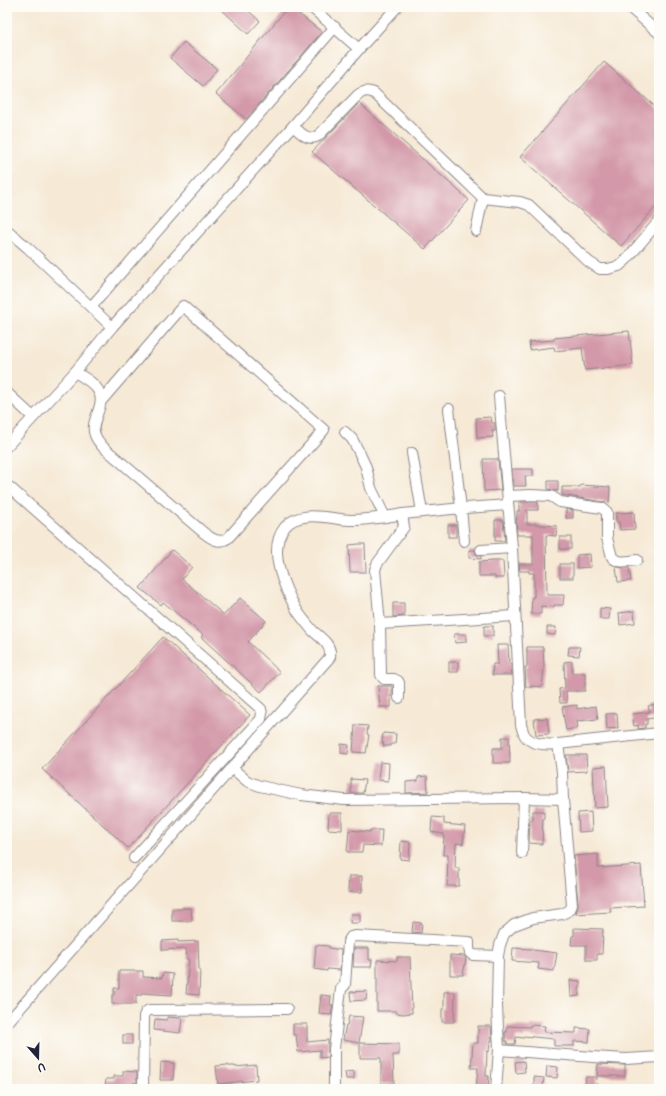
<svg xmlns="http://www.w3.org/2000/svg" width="666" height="1096" viewBox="0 0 666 1096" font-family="Pangolin,sans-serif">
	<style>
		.building { fill: #d398a9 }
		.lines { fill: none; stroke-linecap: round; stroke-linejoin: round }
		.minor-casing { stroke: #8c8688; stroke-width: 12 }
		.minor { stroke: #fff; stroke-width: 10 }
	</style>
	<rect width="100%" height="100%" fill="#fdfcf7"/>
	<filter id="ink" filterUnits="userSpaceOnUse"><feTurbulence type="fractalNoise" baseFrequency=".025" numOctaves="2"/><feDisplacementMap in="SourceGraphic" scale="8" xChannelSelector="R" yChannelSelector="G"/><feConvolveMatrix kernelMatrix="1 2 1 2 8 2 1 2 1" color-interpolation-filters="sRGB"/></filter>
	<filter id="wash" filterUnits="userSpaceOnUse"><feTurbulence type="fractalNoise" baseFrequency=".012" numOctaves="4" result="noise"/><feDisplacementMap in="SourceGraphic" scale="16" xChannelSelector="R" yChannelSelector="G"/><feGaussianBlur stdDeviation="0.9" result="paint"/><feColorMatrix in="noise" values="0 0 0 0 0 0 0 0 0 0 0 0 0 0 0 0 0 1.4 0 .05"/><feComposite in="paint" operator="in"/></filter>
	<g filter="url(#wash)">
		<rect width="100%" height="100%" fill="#f6e9d5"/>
		<g id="blocks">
			<g class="building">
				<path d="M219 7H244L260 21 248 34Z"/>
				<path d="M288 7H290L322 32 246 119 216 94Z"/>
				<path d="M184 42 217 69 203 86 170 58Z"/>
				<path d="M604 62 659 110V203L621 246 520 157Z"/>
				<path d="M359 103 469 200 425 249 312 152Z"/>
				<path d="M629 331 633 365 585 370 582 348 555 351 554 347 530 350 529 342 554 340V338Z"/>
				<path d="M491 417 492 423H495V431H492L493 437 477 438 476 418Z"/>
				<path d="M483 459H498L501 490 484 491Z"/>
				<path d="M512 469H533V476H525L526 486H513Z"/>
				<path d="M548 481H558V491L548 489Z"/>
				<path d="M581 485 610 487 609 503 562 495V487H580Z"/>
				<path d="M519 502H538V510H527V524H540V525L557 526 556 536 546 535 547 595H564L563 605H554V607L541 606V614H531L532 597H534V573H529V571H520L519 564H533V535H517L516 519H517V511H519Z"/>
				<path d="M566 509 573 510V518H566Z"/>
				<path d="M634 512 635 529 620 530 619 522H616V513Z"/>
				<path d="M495 520H503L505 541H495Z"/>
				<rect x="448" y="525" width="8" height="12"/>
				<rect x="560" y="537" width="11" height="12"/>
				<path d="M359 544H365L366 572H350L349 545Z"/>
				<path d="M172 550 192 567 182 579 224 615 240 598 266 621 248 642 280 672 261 692 201 637 203 635 163 602 161 605 140 588Z"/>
				<path d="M469 550H475L476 554 481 556V559L469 558Z"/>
				<path d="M590 554 591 567 577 568V555Z"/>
				<path d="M493 561H503L504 578H495V576H479V562Z"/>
				<rect x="560" y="564" width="13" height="14"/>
				<path d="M616 567 629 568 631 581 618 582Z"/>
				<path d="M393 603H404V616L393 617Z"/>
				<path d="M600 608 610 609 609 619H600Z"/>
				<path d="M634 611 635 623 620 625 619 613Z"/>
				<rect x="484" y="626" width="9" height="10"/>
				<path d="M547 627H556L555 635 547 634Z"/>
				<path d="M454 634H466V642L455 643Z"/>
				<path d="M163 637 250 715 128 848 42 769Z"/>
				<path d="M497 645H508L509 664H511L512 675H492L493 664H498Z"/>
				<path d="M527 647H543L544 667 542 687 532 686V687H526L525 667H527Z"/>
				<path d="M569 647H580L579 656 568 655Z"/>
				<path d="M572 661V673H585V691H566L567 703H560L559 689 565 688 564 662Z"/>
				<rect x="449" y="662" width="9" height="10"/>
				<path d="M378 686H392V695H391V707H380Z"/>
				<path d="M655 704 657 711H659V717L647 719V724H645V728L638 729V725L634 726 632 714 650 712 648 706Z"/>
				<path d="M577 705V709L596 706 598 719 577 721 578 728 566 730 562 707Z"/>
				<path d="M617 713 618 728 607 729 606 714Z"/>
				<path d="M547 718 549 734 536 735 534 719Z"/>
				<path d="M355 725 368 726 367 734 369 735 366 753 353 752Z"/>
				<path d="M383 733 396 734 395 744H391V746H383L384 743H382Z"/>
				<path d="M502 737H509L510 763H493V748H502Z"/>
				<path d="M341 744 349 745 348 754 341 753Z"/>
				<path d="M566 755H586L587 771 568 772Z"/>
				<path d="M380 762 389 763 388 781 378 780Z"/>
				<path d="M606 766 608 807 595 808 593 767Z"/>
				<path d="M427 776 428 792 406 793V782L418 781V777Z"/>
				<path d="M351 779 365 780 363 793H351Z"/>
				<path d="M533 811H544V818H543L542 844 529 843 530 820H533Z"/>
				<path d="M591 812 592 831 579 832 578 813Z"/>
				<path d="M329 813H342V830L328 829Z"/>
				<path d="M432 817 444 818V824L465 826 463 844 456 843 455 868H459V886H447L448 855H443L444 834 431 832Z"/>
				<path d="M349 830 370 832V830H382L381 846 363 845 362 852H347Z"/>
				<path d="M401 841 410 842 409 860 400 859Z"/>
				<path d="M598 854V868L641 865 644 906 610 908 611 912 576 914 578 904 574 856Z"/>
				<path d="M349 876H362V892H348Z"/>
				<path d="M182 908H191L192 921H172V909H182Z"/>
				<path d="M351 914H360V923H350Z"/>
				<path d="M413 922 422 923 421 933 412 932Z"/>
				<path d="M574 928 603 929 602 954H597V960H586V945H571L572 936H574Z"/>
				<path d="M178 940V942L198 941 199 970H200L199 995 186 994 189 959H187L186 949 162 950V941Z"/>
				<path d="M316 945 329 946V948L341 950 340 970 327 969V971L314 969Z"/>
				<path d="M354 948H369V960H372L371 967H353Z"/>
				<path d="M513 948 533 949V950L557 953 554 971 538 969 539 963 512 961Z"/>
				<path d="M450 955 464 956 466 958 463 975H450Z"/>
				<path d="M397 957H410L412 1013 403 1014 396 1013V1011H377V960L397 961Z"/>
				<path d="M119 971H143V977L162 978 163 973 173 974 172 995 142 993V995H136V1004H112V995H114V988H119Z"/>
				<path d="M570 980 580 981V988H579V996L571 997Z"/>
				<path d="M367 991 366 1000 351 1001 350 992Z"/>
				<path d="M444 992H455L454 1022H442V1009H444Z"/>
				<path d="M321 995 331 996 330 1005H333L331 1015 319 1014Z"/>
				<path d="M349 1016 363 1017 359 1043 343 1040 346 1025H347Z"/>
				<path d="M167 1017 182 1018 180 1033 154 1030 155 1019 167 1020Z"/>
				<path d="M293 1024H307V1042L328 1040V1057L320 1058V1050L298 1052 296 1035H293Z"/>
				<path d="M530 1025 545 1026 544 1032 576 1033V1028L590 1029 589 1042 574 1041V1046H554V1039L524 1036V1038L516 1037 515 1044H507V1041H505V1032H507V1026L530 1027Z"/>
				<path d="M478 1026H491L492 1041H490L489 1052 487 1051 486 1076H489L488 1089H476L478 1068H471L473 1043H478Z"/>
				<rect x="123" y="1035" width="9" height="9"/>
				<path d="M360 1043 399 1044V1055H393L394 1083 381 1084V1058H360Z"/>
				<path d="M524 1061 525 1072 516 1073 515 1062Z"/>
				<path d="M161 1062 174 1063 173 1080H160Z"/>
				<path d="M598 1064 625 1065V1076H597Z"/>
				<path d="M228 1065V1066H235V1067L256 1065 257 1080 218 1084 216 1066Z"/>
				<path d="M547 1066 558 1067 557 1078 546 1077Z"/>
				<path d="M123 1071 137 1072V1083L134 1082V1087L119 1086V1089L105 1088 106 1079H114V1076H123Z"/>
				<path d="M354 1071V1079H346L345 1072Z"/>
				<path d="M534 1077 544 1078 543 1087 534 1086Z"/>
				<path d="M586 1077H597L596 1086H585Z"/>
			</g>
		</g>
	</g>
	<g filter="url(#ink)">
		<use href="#blocks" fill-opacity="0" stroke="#8c8688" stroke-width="1"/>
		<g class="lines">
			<g class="minor-casing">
				<g id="minor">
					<path d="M311 7 359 49"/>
					<path d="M629 7 659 33"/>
					<path d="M293 126C300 132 308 142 318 136L358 95C363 91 367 90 374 93L483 198 520 202 529 205 589 262 600 269H608L619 266 627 259 659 221"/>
					<path d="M7 230 28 248 112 327"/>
					<path d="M476 231 483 198"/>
					<path d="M91 307 335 27"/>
					<path d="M75 372C83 377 95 383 99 392 106 406 89 421 95 435 96 439 100 443 102 446L204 533C212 539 219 544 228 538L324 430 183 306 102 400"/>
					<path d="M7 393 33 417"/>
					<path d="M449 409 461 508 464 541"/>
					<path d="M345 432 352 439 359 452 366 467 371 488 385 517"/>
					<path d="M7 446 75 372 112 327 293 126 359 49 397 7"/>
					<path d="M412 453 422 512"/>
					<path d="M7 485 261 709 262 714 261 719 134 858"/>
					<path d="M508 496 531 495 551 496 560 502 602 508 607 512V538L612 557C618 564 628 561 637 560"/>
					<path d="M481 550 512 548"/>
					<path d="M380 624 515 616"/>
					<path d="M399 698V683L398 681 394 679H384L381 675 380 624 375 570 377 564 404 527 402 514"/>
					<path d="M558 744 659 733"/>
					<path d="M232 768 247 781 260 786 301 795 344 800 524 798 563 799"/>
					<path d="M522 853 524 798"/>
					<path d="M7 1023 330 657C332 645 321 638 313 631 308 625 302 618 298 612 285 590 266 550 285 527 296 513 318 516 333 518 339 519 346 520 352 520 369 520 386 517 403 514 438 510 473 507 508 505"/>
					<path d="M499 1050 593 1057 626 1059 659 1057"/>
					<path d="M143 1089 144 1016 146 1012 149 1010 287 1009"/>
					<path d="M334 1089V1049L341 989 345 985 348 942 351 937 356 936 469 942V948L470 953 473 955 498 956"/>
					<path d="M496 1089 499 1050 497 1006 498 956 500 945 504 934 514 925 533 918 562 914 570 910 572 905 563 799 562 772 558 744C548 745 530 745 524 734 523 732 522 728 521 725L512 548 499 396"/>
				</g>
			</g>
			<use href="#minor" class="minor"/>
		</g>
	</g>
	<rect width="666" height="1096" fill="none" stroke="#fdfcf7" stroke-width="24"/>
	<g transform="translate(38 1058) rotate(160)" stroke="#fdfcf7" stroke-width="3" paint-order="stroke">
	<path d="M0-3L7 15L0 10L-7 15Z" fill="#22223b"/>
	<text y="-6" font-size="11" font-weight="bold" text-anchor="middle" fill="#22223b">U</text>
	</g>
</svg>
